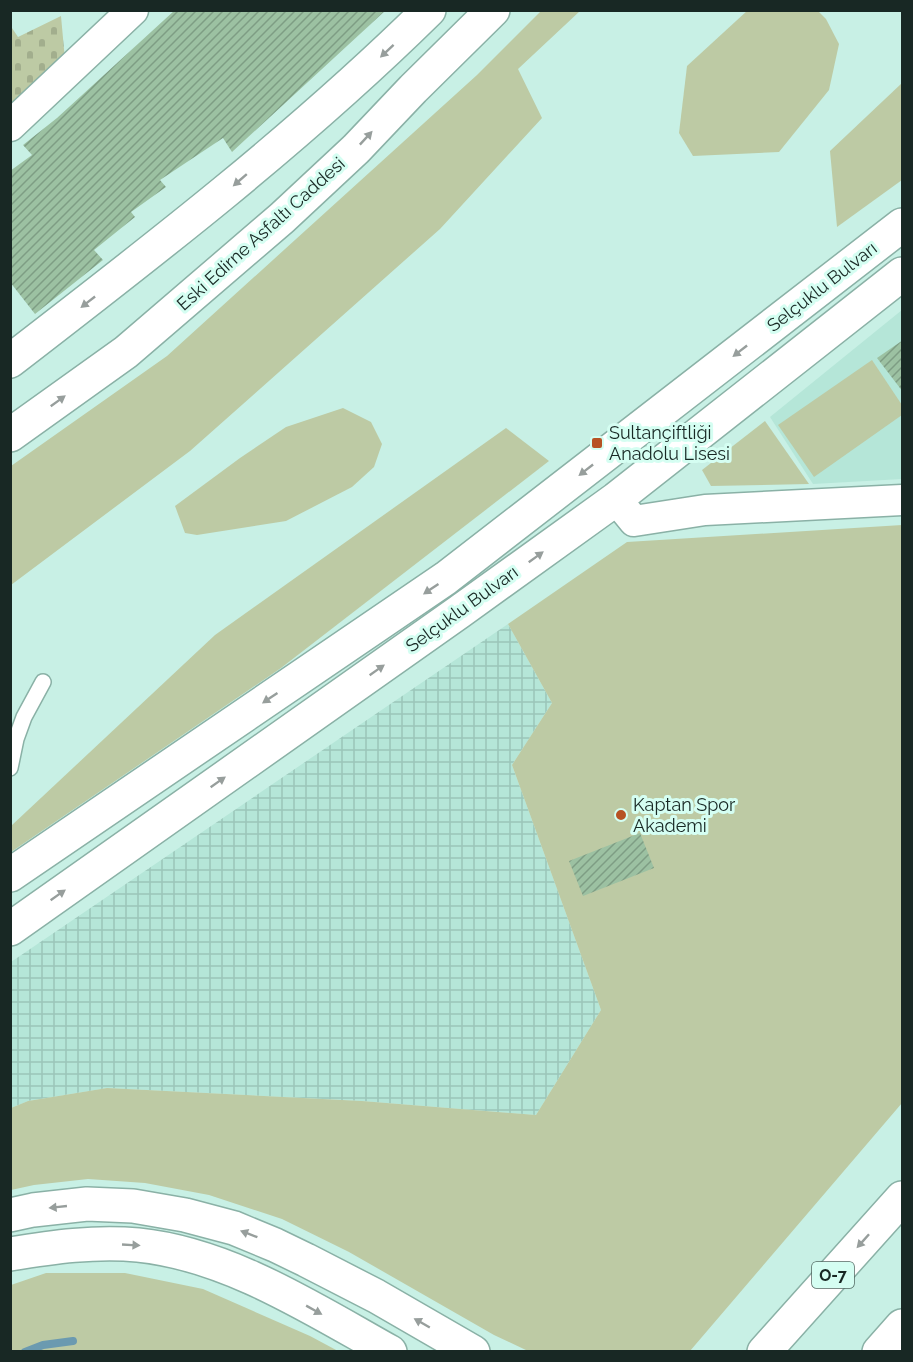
<svg xmlns="http://www.w3.org/2000/svg" width="913" height="1362" viewBox="0 0 913 1362" font-family="Raleway,sans-serif">
	<style>
		.built { fill: #b5e6d8 }
		.industrial { fill: url(#industrial-grid) }
		.green { fill: #bdcaa4 }
		.cemetery { fill: url(#cemetery-stones) }
		.lines { fill: none; stroke-linecap: round; stroke-linejoin: round }
		.stream { stroke: #6b9ab0; stroke-width: 8 }
		.building { fill: url(#building-hatch) }
		.lane-casing { stroke: #8ab1a6; stroke-width: 18 }
		.street-casing { stroke: #8ab1a6; stroke-width: 33 }
		.primary-casing { stroke: #8ab1a6; stroke-width: 36 }
		.highway-casing { stroke: #8ab1a6; stroke-width: 36 }
		.lane { stroke: #fff; stroke-width: 15 }
		.street { stroke: #fff; stroke-width: 30 }
		.primary { stroke: #fff; stroke-width: 33 }
		.highway { stroke: #fff; stroke-width: 33 }
		.oneway { fill: #979e9c }
		.poi-dot { fill: #b75224; stroke: #d5fef2; stroke-width: 2 }
		.labels { text-anchor: middle; stroke-width: 6; stroke-linejoin: round; paint-order: stroke }
		.shield { fill: #d5fef2; stroke: #516862; stroke-width: 1.5 }
		.shield-label { font-size: 16px; font-weight: bold; fill: #182824 }
		.street-label { font-size: 18px; fill: #182824; stroke: #d5fef2 }
		.poi-label { font-size: 18px; fill: #182824; stroke: #d5fef2; text-anchor: start }
	</style>
	<defs>
		<pattern id="industrial-grid" width="8" height="8" patternUnits="userSpaceOnUse" patternTransform="scale(1.5)"><rect width="8" height="8" fill="#b5e6d8"/><path d="M0 4h8M4 0v8" fill="none" stroke="#9bc5b9"/></pattern>
		<pattern id="cemetery-stones" width="16" height="16" patternUnits="userSpaceOnUse" patternTransform="scale(1.5)"><rect width="16" height="16" fill="#bdcaa4"/><path d="M2 7V4a2 2 0 0 1 4 0v3zM10 15v-3a2 2 0 0 1 4 0v3z" fill="#a2ae8d"/></pattern>
		<pattern id="building-hatch" width="6" height="6" patternUnits="userSpaceOnUse" patternTransform="scale(1.5)"><rect width="6" height="6" fill="#9cc1a2"/><path d="M-1 1l2-2M0 6l6-6M5 7l2-2" fill="none" stroke="#7e9d84"/></pattern>
	</defs>
	<rect width="100%" height="100%" fill="#c8f0e5"/>
	<path class="built" d="M902 310V479L813 484 770 417Z"/>
	<path class="industrial" d="M508 624 552 703 512 765 601 1010 536 1115 362 1101 107 1088 28 1101 11 1108V962Z"/>
	<g class="green">
		<path d="M748 10 818 11 826 19 839 44 829 90 779 152 693 156 679 133 687 66Z"/>
		<path d="M541 11H580L518 69 542 118 440 229 190 451 11 585V466L167 356 477 75Z"/>
		<path d="M902 83V180L837 227 830 151Z"/>
		<path d="M872 360 902 405V415L814 477 778 425Z"/>
		<path d="M343 408 371 422 382 444 374 467 352 487 286 521 197 535 185 533 175 506 240 458 286 427Z"/>
		<path d="M765 421 809 484 711 486 702 470Z"/>
		<path d="M506 428 549 461 281 668 11 852V826L215 635Z"/>
		<path d="M902 525V1103L690 1351H528L494 1335 349 1252 282 1219 209 1195 145 1183 88 1179 34 1185 11 1190V1108L28 1101 107 1088 362 1101 536 1115 601 1010 512 765 552 703 508 624 627 542Z"/>
		<path d="M46 1273H125L203 1289 310 1336 338 1351H11V1285Z"/>
	</g>
	<path class="cemetery" d="M61 16 65 60 10 106V25L18 37Z"/>
	<g class="lines">
		<path class="stream" d="M25 1352 43 1345 73 1341"/>
	</g>
	<g class="building">
		<path d="M175 10H386L232 152 223 138 160 180 166 187 131 212 135 217 94 250 103 260 35 314 10 282V171L32 155 23 145 57 118Z"/>
		<path d="M903 340V392L877 358Z"/>
		<path d="M640 833 654 868 583 896 569 861Z"/>
	</g>
	<g class="lines">
		<g class="lane-casing">
			<path id="lane" d="M10 768 16 739 24 717 43 682"/>
		</g>
		<g class="street-casing">
			<g id="street">
				<path d="M10 126 133 10"/>
				<path d="M616 499 634 521 705 510 902 500"/>
			</g>
		</g>
		<g class="primary-casing">
			<g id="primary">
				<path d="M10 361C154 250 299 138 429 10"/>
				<path d="M10 435 126 352 282 218 356 149 413 89 493 10"/>
				<path d="M10 875 446 578 902 225"/>
				<path d="M10 929 459 612 616 499 902 274"/>
			</g>
		</g>
		<g class="highway-casing">
			<g id="highway">
				<path d="M10 1215 33 1210 87 1204 133 1206 185 1215 234 1228 275 1245 306 1260 376 1296 473 1352"/>
				<path d="M10 1254C53 1247 95 1241 138 1245 228 1254 313 1309 390 1352"/>
				<path d="M764 1352 902 1198"/>
				<path d="M879 1352 902 1326"/>
			</g>
		</g>
		<use href="#lane" class="lane"/>
		<use href="#street" class="street"/>
		<use href="#primary" class="primary"/>
		<use href="#highway" class="highway"/>
	</g>
	<defs><path id="oneway-solid" d="M-6-.8H1V-3.2L6.5 0L1 3.2V.8H-6Z" transform="scale(1.5)"/></defs>
	<g class="oneway">
		<use href="#oneway-solid" transform="translate(387 51) rotate(137)"/>
		<use href="#oneway-solid" transform="translate(366 138) rotate(-47)"/>
		<use href="#oneway-solid" transform="translate(240 180) rotate(139)"/>
		<use href="#oneway-solid" transform="translate(88 302) rotate(142)"/>
		<use href="#oneway-solid" transform="translate(740 351) rotate(142)"/>
		<use href="#oneway-solid" transform="translate(58 401) rotate(-36)"/>
		<use href="#oneway-solid" transform="translate(586 470) rotate(142)"/>
		<use href="#oneway-solid" transform="translate(536 557) rotate(-36)"/>
		<use href="#oneway-solid" transform="translate(431 589) rotate(146)"/>
		<use href="#oneway-solid" transform="translate(377 670) rotate(-35)"/>
		<use href="#oneway-solid" transform="translate(270 698) rotate(146)"/>
		<use href="#oneway-solid" transform="translate(218 782) rotate(-35)"/>
		<use href="#oneway-solid" transform="translate(58 895) rotate(-35)"/>
		<use href="#oneway-solid" transform="translate(58 1207) rotate(174)"/>
		<use href="#oneway-solid" transform="translate(249 1234) rotate(-159)"/>
		<use href="#oneway-solid" transform="translate(863 1241) rotate(132)"/>
		<use href="#oneway-solid" transform="translate(131 1245) rotate(3)"/>
		<use href="#oneway-solid" transform="translate(314 1310) rotate(29)"/>
		<use href="#oneway-solid" transform="translate(422 1323) rotate(-150)"/>
	</g>
	<g class="poi-dot">
		<rect x="591" y="437" width="12" height="12" rx="3"/>
		<circle cx="621" cy="815" r="6"/>
	</g>
	<g class="labels">
		<rect class="shield" x="812" y="1262" width="42" height="26" rx="4.5"/>
		<g class="shield-label">
			<text x="833" y="1281">O-7</text>
		</g>
		<g class="street-label">
			<text transform="translate(261 234) rotate(-42)" y="6">Eski Edirne Asfaltı Caddesi</text>
			<text transform="translate(822 287) rotate(-38)" y="6">Selçuklu Bulvarı</text>
			<text transform="translate(462 609) rotate(-36)" y="6">Selçuklu Bulvarı</text>
		</g>
		<g class="poi-label">
			<text x="609" y="439">Sultançiftliği<tspan x="609" dy="21">Anadolu Lisesi</tspan></text>
			<text x="633" y="811">Kaptan Spor<tspan x="633" dy="21">Akademi</tspan></text>
		</g>
	</g>
	<rect width="913" height="1362" fill="none" stroke="#182824" stroke-width="24"/>
</svg>
